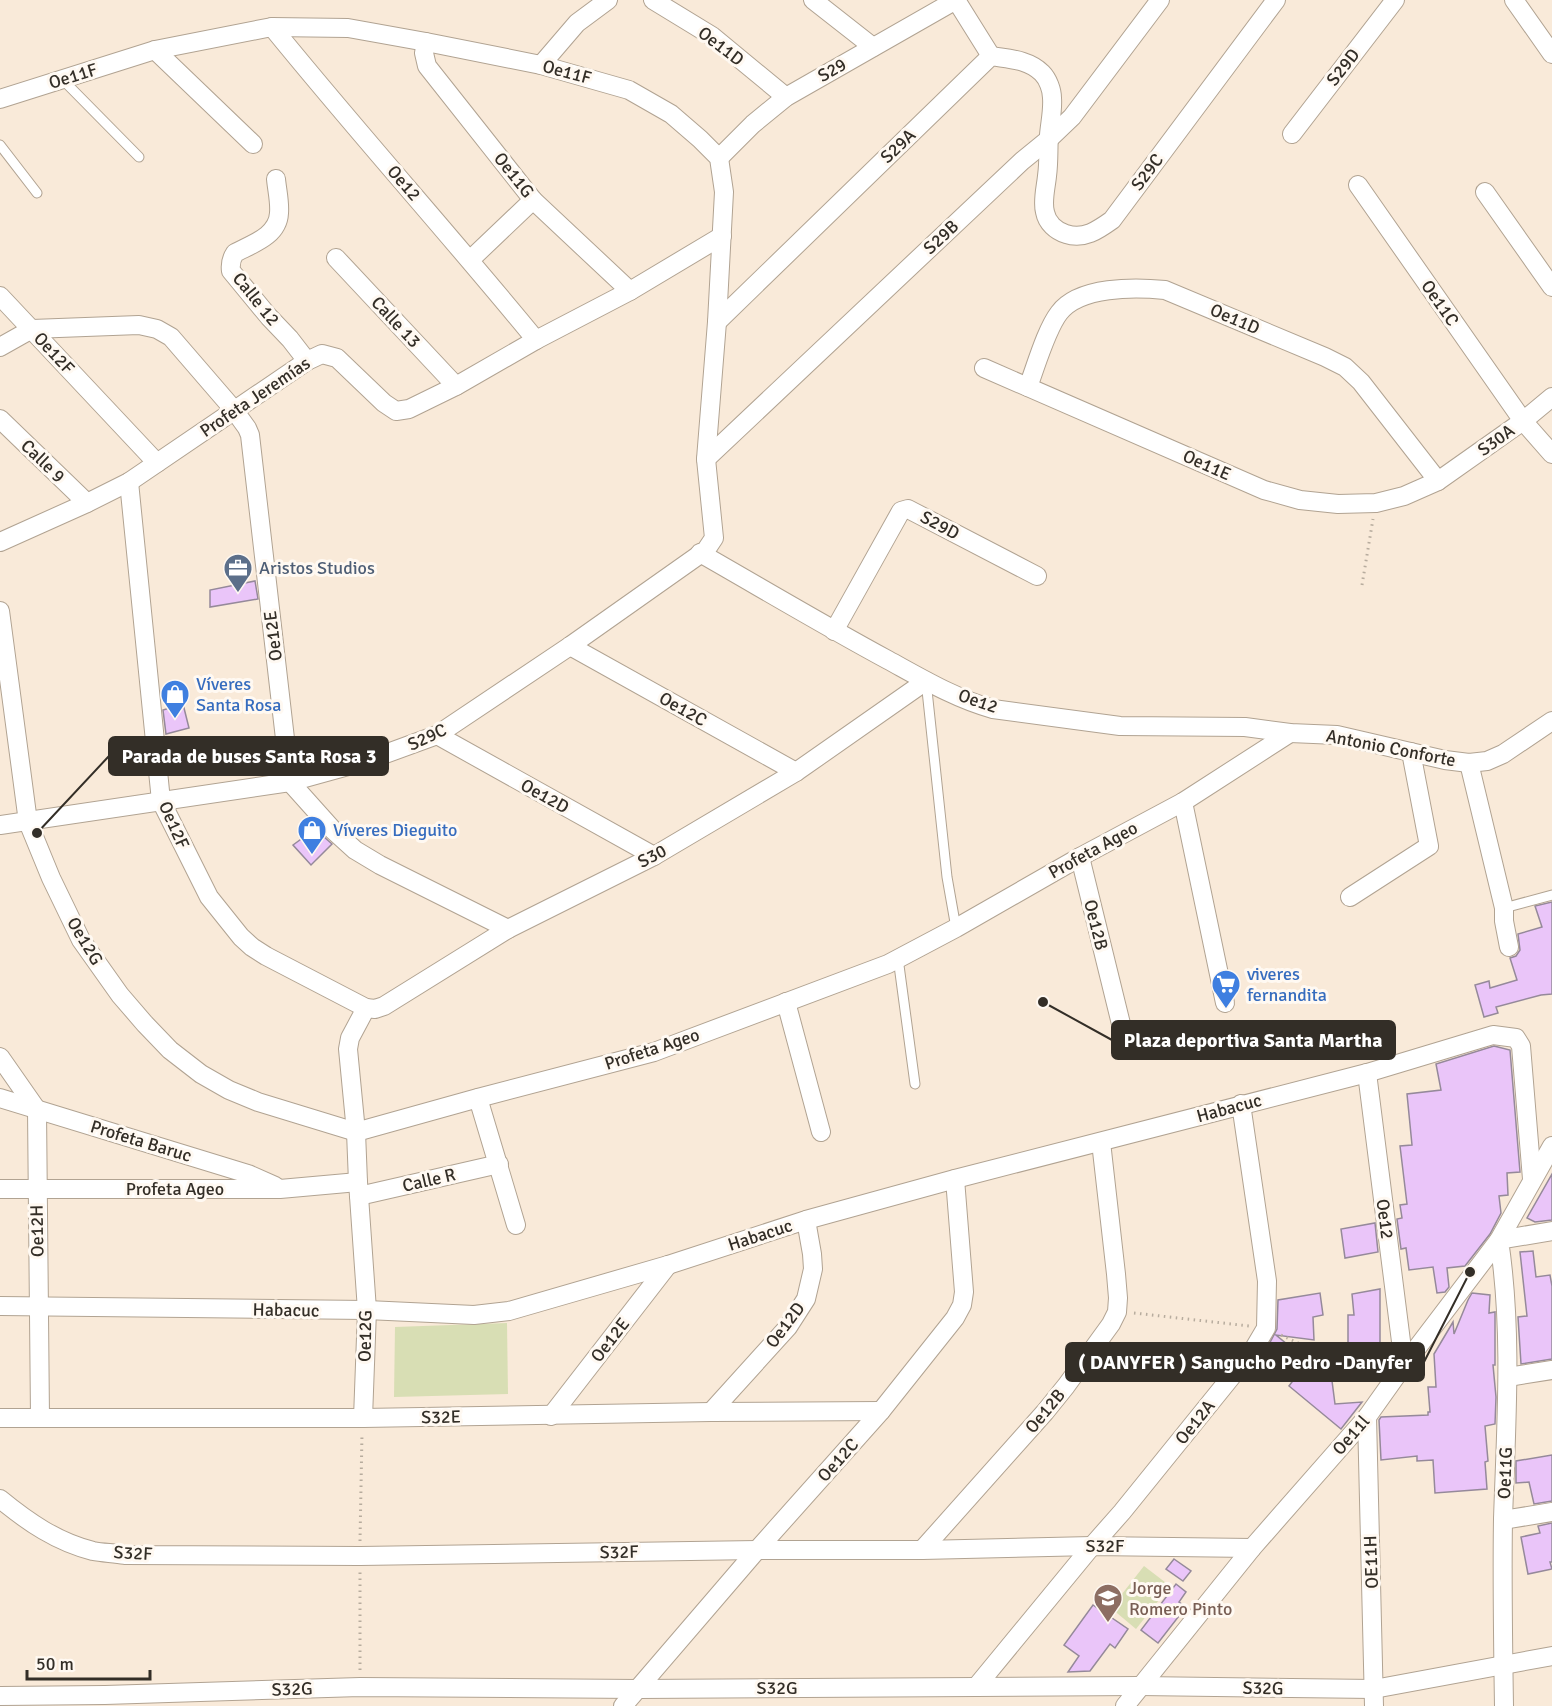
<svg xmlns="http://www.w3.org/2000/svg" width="1552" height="1706" viewBox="0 0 1552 1706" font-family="Signika,sans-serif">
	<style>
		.green { fill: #d8deb4 }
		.building { fill: #eac5f9; stroke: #95899a; stroke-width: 1.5 }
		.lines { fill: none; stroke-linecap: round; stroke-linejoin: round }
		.service-casing { stroke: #b1a392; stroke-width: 11 }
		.minor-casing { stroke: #b1a392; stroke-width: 20 }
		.path { stroke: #b7ac9e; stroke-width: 3; stroke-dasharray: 1.5 4.5; stroke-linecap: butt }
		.service { stroke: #fff; stroke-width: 9 }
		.minor { stroke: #fff; stroke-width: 18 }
		.labels { text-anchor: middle; stroke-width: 6; stroke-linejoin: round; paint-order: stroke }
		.street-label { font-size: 18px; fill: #332e27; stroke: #fff9f2 }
		.service-label { font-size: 18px; fill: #4e5e75; stroke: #fff9f2; text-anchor: start }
		.shop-label { font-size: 18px; fill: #366cbe; stroke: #fff9f2; text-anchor: start }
		.education-label { font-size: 18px; fill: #785e54; stroke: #fff9f2; text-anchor: start }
		.leader { fill: none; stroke: #332e27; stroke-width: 2 }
		.callout-dot { fill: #332e27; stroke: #fff9f2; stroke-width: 2 }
		.callout { fill: #332e27; stroke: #332e27; stroke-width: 2 }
		.callout-label { font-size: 20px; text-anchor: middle; font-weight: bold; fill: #fff }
	</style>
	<rect width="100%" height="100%" fill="#f9ead9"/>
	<g class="green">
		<path d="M507 1323 508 1394 394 1397 395 1327Z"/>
		<path d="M1144 1566 1170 1586 1136 1629 1111 1608Z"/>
	</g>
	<g class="building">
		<path d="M255 581 258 599 210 607V590Z"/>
		<path d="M183 704 189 728 166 734 163 710Z"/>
		<path d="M315 829 332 844 311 865 293 845Z"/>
		<path d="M1552 902V994L1541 995 1496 1007 1498 1013 1484 1017 1475 985 1489 981 1490 988 1517 980 1510 958 1516 956 1520 950 1518 934 1542 927 1535 906Z"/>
		<path d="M1494 1046 1510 1050 1520 1172 1507 1173 1508 1195 1499 1196 1501 1213 1490 1234 1465 1266 1447 1268 1449 1287 1445 1292 1437 1293 1433 1267 1409 1270 1406 1248 1401 1249 1397 1219 1402 1218 1400 1205 1407 1204 1400 1146 1412 1145 1407 1094 1441 1090 1436 1064Z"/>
		<path d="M1552 1174V1220L1535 1222 1527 1218Z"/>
		<path d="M1375 1223 1378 1252 1345 1258 1341 1229Z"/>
		<path d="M1533 1251 1536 1277 1550 1275 1552 1286V1359L1521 1364 1518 1317 1527 1316 1520 1252Z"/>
		<path d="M1380 1289V1353H1348V1315H1354L1352 1294Z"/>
		<path d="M1320 1293 1323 1315 1313 1317 1314 1340 1276 1335 1332 1381 1335 1404 1362 1402 1341 1429 1289 1386 1298 1374 1282 1363 1284 1360 1267 1348 1277 1329 1278 1300Z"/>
		<path d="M1472 1293 1490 1295 1489 1313 1495 1312V1365H1493L1496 1397 1495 1424 1485 1426 1488 1461 1485 1462 1487 1489 1435 1493 1433 1460 1417 1461V1456L1381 1460 1379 1420 1381 1417 1428 1415V1412H1430L1428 1387H1436L1434 1354 1453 1322 1454 1334 1468 1300Z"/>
		<path d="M1552 1455V1501L1534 1504 1529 1482 1516 1483V1461Z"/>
		<path d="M1552 1523V1562H1550L1552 1569 1528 1574 1521 1537 1540 1533 1538 1526Z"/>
		<path d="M1174 1559 1191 1571 1183 1581 1166 1569Z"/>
		<path d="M1176 1584 1186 1592 1179 1602 1186 1607 1158 1643 1141 1630Z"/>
		<path d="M1093 1605 1128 1629 1115 1648 1110 1644 1090 1671 1068 1672 1079 1656 1064 1645Z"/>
	</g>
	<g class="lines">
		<g class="service-casing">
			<g id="service">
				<path d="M62 79 139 157"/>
				<path d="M0 145 37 193"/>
				<path d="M926 681 947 877 956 928"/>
				<path d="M1504 908 1552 895"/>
				<path d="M898 958 915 1084"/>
			</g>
		</g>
		<g class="minor-casing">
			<g id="minor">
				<path d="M653 0 712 36 786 97"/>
				<path d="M813 0 873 47"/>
				<path d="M956 0 991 56"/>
				<path d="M1514 0 1552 54"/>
				<path d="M272 27C358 133 450 235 536 340"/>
				<path d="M426 42 424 53 427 66 533 200 630 291"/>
				<path d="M155 50 253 144"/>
				<path d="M541 65 577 23 608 0"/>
				<path d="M0 99 155 50 272 27 348 28 426 42 541 65 629 90 671 114 700 139 719 158 724 192 717 322 706 459 714 538 706 550 570 646 437 735 366 761 290 782 0 825"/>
				<path d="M1292 134 1395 0"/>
				<path d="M719 158 753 124 786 97 956 0"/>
				<path d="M276 179C277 190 280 202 279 213 278 236 252 244 235 253 231 259 230 264 231 271L269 317 290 339 307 361"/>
				<path d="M1358 185 1523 421 1552 454"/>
				<path d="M1485 192 1552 287"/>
				<path d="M336 258 456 386"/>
				<path d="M470 260 533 200"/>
				<path d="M0 296 157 463"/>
				<path d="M717 322 991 56C1008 59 1028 59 1042 73 1048 79 1052 90 1052 98 1053 110 1050 123 1049 135 1048 148 1049 162 1047 176 1046 187 1042 201 1045 212 1047 223 1056 231 1066 234 1084 240 1098 230 1112 220L1276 0"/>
				<path d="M0 347 32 329 139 325 157 329 171 337 234 410 247 428 250 435 290 782 333 830 355 850 380 865 508 929"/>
				<path d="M984 368 1264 490 1300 500 1338 504 1376 503 1404 496 1438 481 1523 421 1552 397"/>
				<path d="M1028 387C1036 366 1046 330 1059 313 1079 286 1135 287 1165 290L1325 357 1345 367 1361 382 1438 481"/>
				<path d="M0 419 87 503"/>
				<path d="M706 459 1022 161 1049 139 1072 117 1160 0"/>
				<path d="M129 482 161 801 209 897 241 937 252 947 266 956 366 1008 375 1009 384 1006 508 929 654 856 796 772 926 681"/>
				<path d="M0 542 87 503 129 482 307 361 322 354 337 358 384 403 396 411 409 409 456 386 536 340 630 291 722 236"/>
				<path d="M700 553C763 589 825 626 888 660 921 678 956 699 993 709L1120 726 1245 727 1290 733 1337 735 1445 760 1469 763 1487 761 1503 754 1552 721"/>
				<path d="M0 611 28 822 51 878 81 940 120 995 145 1024 170 1050 201 1074 229 1090 258 1102 356 1132"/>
				<path d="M834 631 901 511 908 509 1037 576"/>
				<path d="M570 646 796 772"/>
				<path d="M437 735 654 856"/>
				<path d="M1469 763 1504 908V921L1509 947"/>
				<path d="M1183 802 1225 1003"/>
				<path d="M1080 857 1122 1028"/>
				<path d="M1350 897 1429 846 1411 752"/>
				<path d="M786 1002 821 1132"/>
				<path d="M0 1057 37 1110 40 1417"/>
				<path d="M1367 1073 1404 1365"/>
				<path d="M0 1098 248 1174 275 1186"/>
				<path d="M478 1098 516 1225"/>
				<path d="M356 1132 478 1098 654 1052 888 964 956 928 1080 857 1183 802 1290 733"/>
				<path d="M0 1189H280L358 1182"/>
				<path d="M359 1196 499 1164"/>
				<path d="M0 1306 367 1310 474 1315 509 1311 668 1265 806 1220 955 1179 1367 1073 1493 1035 1516 1038 1521 1046 1532 1179"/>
				<path d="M1508 1377 1552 1370"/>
				<path d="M711 1412 788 1327 806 1299 813 1269 812 1254 806 1220"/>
				<path d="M551 1416 668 1265"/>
				<path d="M1367 1417 1374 1706"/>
				<path d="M0 1418H363L711 1412 881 1411"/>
				<path d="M363 1418 367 1310 358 1182 356 1132 348 1049 350 1038 366 1008"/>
				<path d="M0 1499C28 1522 57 1542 93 1551 103 1553 115 1553 125 1555L360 1556 757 1550H922L1092 1546 1252 1548"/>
				<path d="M1503 1520 1552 1512"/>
				<path d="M922 1550 1045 1412 1066 1386 1111 1324 1117 1312 1118 1298 1116 1274 1101 1142"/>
				<path d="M976 1687 1092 1546 1122 1512 1253 1350 1266 1328 1267 1281 1241 1104"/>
				<path d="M0 1696 105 1695 360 1687 638 1689 1140 1686 1374 1689 1552 1656"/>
				<path d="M623 1706 757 1550 881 1411 955 1318 962 1305 964 1292 955 1179"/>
				<path d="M1125 1706 1252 1548 1367 1417 1404 1365 1499 1240 1552 1146"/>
				<path d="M1504 1706C1503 1644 1502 1581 1503 1519 1506 1426 1513 1333 1499 1240L1552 1231"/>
			</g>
		</g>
		<g class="path">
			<path d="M1362 585 1373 519"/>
			<path d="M1134 1313 1249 1326"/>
			<path d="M1281 1335 1317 1352 1384 1362"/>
			<path d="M360 1541 362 1433"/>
			<path d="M360 1670V1571"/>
		</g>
		<use href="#service" class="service"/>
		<use href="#minor" class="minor"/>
	</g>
	<defs>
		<g id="office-pin" transform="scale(1.5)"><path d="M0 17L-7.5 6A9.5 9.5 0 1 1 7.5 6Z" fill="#5c6f8a" stroke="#fff9f2"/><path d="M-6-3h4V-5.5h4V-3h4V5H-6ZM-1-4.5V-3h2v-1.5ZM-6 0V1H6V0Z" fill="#fff"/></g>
		<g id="shop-pin" transform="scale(1.5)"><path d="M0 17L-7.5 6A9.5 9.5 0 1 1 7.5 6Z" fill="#3f7fe0" stroke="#fff9f2"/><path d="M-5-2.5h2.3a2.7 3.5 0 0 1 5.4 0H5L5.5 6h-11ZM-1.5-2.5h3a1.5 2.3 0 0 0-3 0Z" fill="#fff"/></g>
		<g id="supermarket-pin" transform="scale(1.5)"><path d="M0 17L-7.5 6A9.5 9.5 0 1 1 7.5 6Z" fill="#3f7fe0" stroke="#fff9f2"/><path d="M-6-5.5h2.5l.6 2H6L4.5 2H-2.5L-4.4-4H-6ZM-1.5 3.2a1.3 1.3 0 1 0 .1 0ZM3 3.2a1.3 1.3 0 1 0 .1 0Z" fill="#fff"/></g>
		<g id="school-pin" transform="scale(1.5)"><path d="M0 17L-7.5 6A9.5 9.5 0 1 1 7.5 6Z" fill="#8d6e63" stroke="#fff9f2"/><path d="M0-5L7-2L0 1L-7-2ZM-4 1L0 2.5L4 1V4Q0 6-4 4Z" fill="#fff"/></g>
	</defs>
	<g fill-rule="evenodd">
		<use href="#office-pin" x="238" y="568"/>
		<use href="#shop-pin" x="175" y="694"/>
		<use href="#shop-pin" x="312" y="830"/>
		<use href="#supermarket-pin" x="1226" y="984"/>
		<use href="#school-pin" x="1108" y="1598"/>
	</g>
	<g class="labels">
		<g class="street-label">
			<text transform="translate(721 46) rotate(37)" y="6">Oe11D</text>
			<text transform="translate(1343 67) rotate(-52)" y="6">S29D</text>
			<text transform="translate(832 70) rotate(-30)" y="6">S29</text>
			<text transform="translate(567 72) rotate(15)" y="6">Oe11F</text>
			<text transform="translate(73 76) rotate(-17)" y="6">Oe11F</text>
			<text transform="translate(898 146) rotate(-44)" y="6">S29A</text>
			<text transform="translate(1147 172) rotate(-53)" y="6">S29C</text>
			<text transform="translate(514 175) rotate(51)" y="6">Oe11G</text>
			<text transform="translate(404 183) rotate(49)" y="6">Oe12</text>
			<text transform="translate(941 237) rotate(-43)" y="6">S29B</text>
			<text transform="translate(256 299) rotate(51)" y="6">Calle 12</text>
			<text transform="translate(1440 303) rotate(55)" y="6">Oe11C</text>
			<text transform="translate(1235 319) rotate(23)" y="6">Oe11D</text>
			<text transform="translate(396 322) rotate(47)" y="6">Calle 13</text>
			<text transform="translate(54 353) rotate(47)" y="6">Oe12F</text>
			<text transform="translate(255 397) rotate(-34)" y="6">Profeta Jeremías</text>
			<text transform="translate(1496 440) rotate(-36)" y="6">S30A</text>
			<text transform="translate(43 461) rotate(44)" y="6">Calle 9</text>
			<text transform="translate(1207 465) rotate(24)" y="6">Oe11E</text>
			<text transform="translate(940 525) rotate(28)" y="6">S29D</text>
			<text transform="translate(273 636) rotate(-97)" y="6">Oe12E</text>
			<text transform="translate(978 701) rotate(19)" y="6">Oe12</text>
			<text transform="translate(683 709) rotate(29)" y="6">Oe12C</text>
			<text transform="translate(427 737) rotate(-25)" y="6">S29C</text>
			<text transform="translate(1391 748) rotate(11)" y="6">Antonio Conforte</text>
			<text transform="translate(545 796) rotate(29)" y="6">Oe12D</text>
			<text transform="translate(174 825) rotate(66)" y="6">Oe12F</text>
			<text transform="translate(1093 850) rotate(-29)" y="6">Profeta Ageo</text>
			<text transform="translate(652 856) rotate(-28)" y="6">S30</text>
			<text transform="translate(1096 925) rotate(76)" y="6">Oe12B</text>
			<text transform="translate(85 941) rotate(59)" y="6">Oe12G</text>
			<text transform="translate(652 1049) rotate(-18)" y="6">Profeta Ageo</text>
			<text transform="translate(1229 1108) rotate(-15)" y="6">Habacuc</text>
			<text transform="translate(141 1141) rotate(17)" y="6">Profeta Baruc</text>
			<text transform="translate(429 1180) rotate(-13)" y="6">Calle R</text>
			<text x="175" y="1195">Profeta Ageo</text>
			<text transform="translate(1385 1219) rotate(83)" y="6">Oe12</text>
			<text transform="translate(37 1231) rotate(-91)" y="6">Oe12H</text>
			<text transform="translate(760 1235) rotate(-18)" y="6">Habacuc</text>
			<text transform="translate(286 1310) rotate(1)" y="6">Habacuc</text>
			<text transform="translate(785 1325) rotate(-53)" y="6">Oe12D</text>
			<text transform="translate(365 1336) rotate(-89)" y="6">Oe12G</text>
			<text transform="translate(610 1340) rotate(-52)" y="6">Oe12E</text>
			<text transform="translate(1045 1411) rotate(-50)" y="6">Oe12B</text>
			<text transform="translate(441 1417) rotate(-1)" y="6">S32E</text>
			<text transform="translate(1195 1422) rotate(-51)" y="6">Oe12A</text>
			<text transform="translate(1351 1435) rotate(-49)" y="6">Oe11l</text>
			<text transform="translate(838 1460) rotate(-48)" y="6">Oe12C</text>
			<text transform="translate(1505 1473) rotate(-88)" y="6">Oe11G</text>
			<text x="1105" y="1552">S32F</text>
			<text transform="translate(619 1552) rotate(-1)" y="6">S32F</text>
			<text transform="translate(133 1553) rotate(3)" y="6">S32F</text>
			<text transform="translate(1371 1562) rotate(-92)" y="6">OE11H</text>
			<text x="777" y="1694">S32G</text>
			<text transform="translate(1263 1688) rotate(1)" y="6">S32G</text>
			<text transform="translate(292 1689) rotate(-2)" y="6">S32G</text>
		</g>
		<g class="service-label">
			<text x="259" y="574">Aristos Studios</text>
		</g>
		<g class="shop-label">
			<text x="196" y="690">Víveres<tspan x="196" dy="21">Santa Rosa</tspan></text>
			<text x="333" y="836">Víveres Dieguito</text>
			<text x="1247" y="980">viveres<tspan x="1247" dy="21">fernandita</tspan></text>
		</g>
		<g class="education-label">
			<text x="1129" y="1594">Jorge<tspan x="1129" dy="21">Romero Pinto</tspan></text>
		</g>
	</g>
	<path class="leader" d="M37 833L109 756M1043 1002L1112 1040M1470 1272L1424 1362"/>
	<g class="callout-dot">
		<circle cx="37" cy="833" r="6"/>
		<circle cx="1043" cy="1002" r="6"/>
		<circle cx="1470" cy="1272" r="6"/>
	</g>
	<g class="callout">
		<rect x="109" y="737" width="279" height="38" rx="6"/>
		<rect x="1112" y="1021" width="283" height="38" rx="6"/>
		<rect x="1066" y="1343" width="358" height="38" rx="6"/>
	</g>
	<g class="callout-label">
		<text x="249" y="763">Parada de buses Santa Rosa 3</text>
		<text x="1253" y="1047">Plaza deportiva Santa Martha</text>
		<text x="1245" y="1369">( DANYFER ) Sangucho Pedro -Danyfer</text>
	</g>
	<path d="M27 1670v9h123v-9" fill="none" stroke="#332e27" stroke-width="3"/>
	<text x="36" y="1670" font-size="18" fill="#332e27" stroke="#fff9f2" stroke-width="4.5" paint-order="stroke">50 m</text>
</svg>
